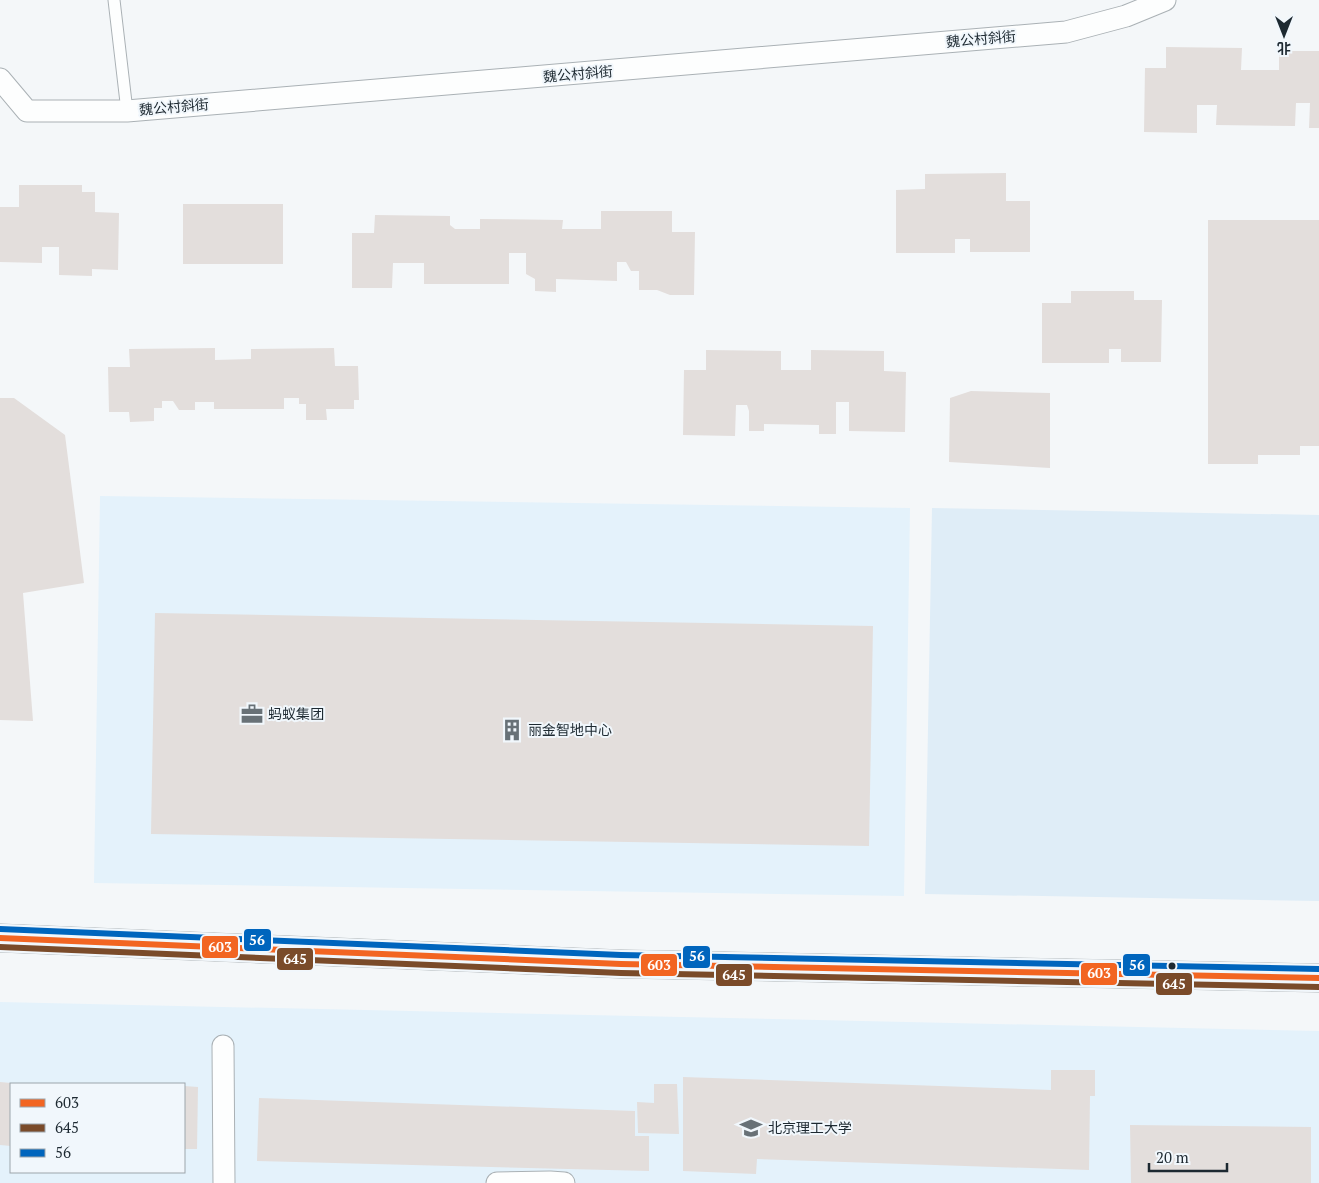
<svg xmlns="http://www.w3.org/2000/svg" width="1319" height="1183" viewBox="0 0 1319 1183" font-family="'PT Serif','Noto Sans SC',serif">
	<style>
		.built { fill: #e4f2fb; fill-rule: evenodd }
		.green { fill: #dfedf7 }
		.building { fill: #e3dedc }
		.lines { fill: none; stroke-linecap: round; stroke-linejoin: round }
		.service-casing { stroke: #aab1b5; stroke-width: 13 }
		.minor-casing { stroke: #aab1b5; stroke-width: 23 }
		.tertiary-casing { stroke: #aab1b5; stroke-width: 29 }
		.service { stroke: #fdfefe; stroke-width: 11 }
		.minor { stroke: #fdfefe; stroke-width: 21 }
		.tertiary { stroke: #fdfefe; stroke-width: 28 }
		.bus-1-casing { stroke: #f1f7fc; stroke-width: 10 }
		.bus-2-casing { stroke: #f1f7fc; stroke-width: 10 }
		.bus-3-casing { stroke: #f1f7fc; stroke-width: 10 }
		.bus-1 { stroke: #f26522; stroke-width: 6 }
		.bus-2 { stroke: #7a4b2a; stroke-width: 6 }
		.bus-3 { stroke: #0065bd; stroke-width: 6 }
		.bus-dot { fill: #1d2931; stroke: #f1f7fc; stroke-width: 2 }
		.labels { text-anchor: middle; stroke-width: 4; stroke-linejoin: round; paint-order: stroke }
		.street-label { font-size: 14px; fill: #1d2931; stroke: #f1f7fc }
		.poi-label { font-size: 14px; fill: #1d2931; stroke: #f1f7fc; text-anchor: start }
		.line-badge { stroke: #f1f7fc; stroke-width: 2 }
		.badge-label { font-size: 14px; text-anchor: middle; font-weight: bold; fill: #fff }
	</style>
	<rect width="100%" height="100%" fill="#f4f7f9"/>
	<g class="built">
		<path d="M100 496 910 508 904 896 94 883Z"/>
		<path d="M0 1002 1319 1031V1183H0ZM11 1084H184V1172H11Z"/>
	</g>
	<path class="green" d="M932 508 1319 515V901L925 894Z"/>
	<g class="building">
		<path d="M1166 47 1242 48 1241 70H1279V51H1319V128H1309L1310 103H1296L1295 126 1216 125 1217 105H1197V133L1144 132 1145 68H1166Z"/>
		<path d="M1006 173V201H1030V252H970V239H955V253H896V190L925 189V174Z"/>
		<path d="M19 185H82V192H95V212L119 213 118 270 92 269V276L59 275V247H42V263L0 262V207H19Z"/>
		<rect x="183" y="204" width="100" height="60"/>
		<path d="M601 211H672V232H695L694 295H670L657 290H639V271H631L626 262H617V281L556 279V292L535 291V279L526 274V253H509V284H424V263H393L392 288H352V233H374L375 215 450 216V225L455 229H480V219L563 220 562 229H601Z"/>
		<path d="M1208 220H1319V446H1300V455H1258V464H1208Z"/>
		<path d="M1071 291H1134V300H1162L1161 362H1121V349H1109V363H1042V303H1071Z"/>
		<path d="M215 348V360L251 359V349L334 348 335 366H358L359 400H354V409H326L327 420H306V404H299V398H284V409H214V402H195V410H179L173 401H162V408H154V421L130 422 129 412H109L108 367H130L129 349Z"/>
		<path d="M706 350 781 351V370H811V350L884 351V371L906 372 905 432 849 431V402H836V434H819V425L764 424V431H749V411L747 405H736L735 436 683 435 684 370H706Z"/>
		<path d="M971 391 1050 393V468L949 462 950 398Z"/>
		<path d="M0 398H14L65 435 84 583 23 593 33 721 0 720Z"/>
		<path d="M155 613 873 626 869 846 151 834Z"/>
		<path d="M1051 1070H1095V1096H1090L1089 1170 757 1159 756 1174 683 1171V1077L1051 1090Z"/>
		<path d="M0 1082 11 1083V1146L0 1145Z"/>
		<path d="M654 1084H677L679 1134 638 1133 637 1102 654 1103Z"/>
		<path d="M184 1086 198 1087 197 1149H184Z"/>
		<path d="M259 1098 635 1111V1136H649V1171L257 1161Z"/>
		<path d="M1130 1125 1311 1127V1183H1131Z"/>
	</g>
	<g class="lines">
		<g class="service-casing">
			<path id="service" d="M114 0 127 111"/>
		</g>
		<g class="minor-casing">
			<g id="minor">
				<path d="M0 79 27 111H127L1066 32 1126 16 1165 0"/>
				<path d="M223 1046 224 1183"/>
				<path d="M497 1183 550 1182 564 1183"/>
			</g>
		</g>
		<g class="tertiary-casing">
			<path id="tertiary" d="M0 938 621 964 1319 978"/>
		</g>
		<use href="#service" class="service"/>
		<use href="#minor" class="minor"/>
		<use href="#tertiary" class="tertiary"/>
		<g class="bus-1-casing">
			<path id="bus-1" d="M0 938 621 964 1319 978"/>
		</g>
		<g class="bus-2-casing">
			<path id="bus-2" d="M0 947 621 973 1319 987"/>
		</g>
		<g class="bus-3-casing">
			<path id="bus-3" d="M0 929 621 955 1319 969"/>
		</g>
		<use href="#bus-1" class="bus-1"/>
		<use href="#bus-2" class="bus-2"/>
		<use href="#bus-3" class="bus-3"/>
	</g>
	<defs>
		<g id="office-bare" transform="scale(1.725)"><path d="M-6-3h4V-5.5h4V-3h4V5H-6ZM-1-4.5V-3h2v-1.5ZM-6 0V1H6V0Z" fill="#687177" stroke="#f1f7fc" stroke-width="2.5" paint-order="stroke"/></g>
		<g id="building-bare" transform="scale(1.725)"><path d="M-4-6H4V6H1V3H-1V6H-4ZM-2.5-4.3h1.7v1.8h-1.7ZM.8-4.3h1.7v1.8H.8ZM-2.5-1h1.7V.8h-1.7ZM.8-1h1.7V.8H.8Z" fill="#687177" stroke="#f1f7fc" stroke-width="2.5" paint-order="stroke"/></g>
		<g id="university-bare" transform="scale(1.725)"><path d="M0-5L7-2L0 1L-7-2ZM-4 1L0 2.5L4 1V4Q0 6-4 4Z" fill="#687177" stroke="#f1f7fc" stroke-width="2.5" paint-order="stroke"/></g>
	</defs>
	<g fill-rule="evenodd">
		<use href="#office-bare" x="252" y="714"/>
		<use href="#building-bare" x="512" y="730"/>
		<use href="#university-bare" x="751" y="1128"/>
	</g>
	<circle class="bus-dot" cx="1172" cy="966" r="4.5"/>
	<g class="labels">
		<g class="street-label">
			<text transform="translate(981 39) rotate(-5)" y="5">魏公村斜街</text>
			<text transform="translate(578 74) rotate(-5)" y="5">魏公村斜街</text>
			<text transform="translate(174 107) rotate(-5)" y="5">魏公村斜街</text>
		</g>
		<g class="poi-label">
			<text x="268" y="719">蚂蚁集团</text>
			<text x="528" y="735">丽金智地中心</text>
			<text x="768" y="1133">北京理工大学</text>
		</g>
	</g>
	<g class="line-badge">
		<rect x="243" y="928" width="29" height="24" rx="5" fill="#0065bd"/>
		<rect x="201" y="935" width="38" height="24" rx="5" fill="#f26522"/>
		<rect x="682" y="945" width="29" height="24" rx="5" fill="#0065bd"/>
		<rect x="276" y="947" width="38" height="24" rx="5" fill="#7a4b2a"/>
		<rect x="640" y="953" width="38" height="24" rx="5" fill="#f26522"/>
		<rect x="1122" y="953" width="29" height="24" rx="5" fill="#0065bd"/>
		<rect x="1080" y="962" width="38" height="24" rx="5" fill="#f26522"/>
		<rect x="715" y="963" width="38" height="24" rx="5" fill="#7a4b2a"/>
		<rect x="1155" y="972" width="38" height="24" rx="5" fill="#7a4b2a"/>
	</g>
	<g class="badge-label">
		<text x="257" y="945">56</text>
		<text x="220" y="952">603</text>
		<text x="697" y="961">56</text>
		<text x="295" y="964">645</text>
		<text x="659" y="970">603</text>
		<text x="1137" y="970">56</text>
		<text x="1099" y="978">603</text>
		<text x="734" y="980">645</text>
		<text x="1174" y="989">645</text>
	</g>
	<rect x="10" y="1083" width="175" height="90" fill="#f1f7fc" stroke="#9ca5ab"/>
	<rect x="20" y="1099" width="25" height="8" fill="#f26522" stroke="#9ca5ab"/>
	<text x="55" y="1108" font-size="15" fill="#1d2931">603</text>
	<rect x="20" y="1124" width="25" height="8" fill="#7a4b2a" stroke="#9ca5ab"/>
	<text x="55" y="1133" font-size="15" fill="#1d2931">645</text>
	<rect x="20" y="1149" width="25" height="8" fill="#0065bd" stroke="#9ca5ab"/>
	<text x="55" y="1158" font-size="15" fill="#1d2931">56</text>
	<g transform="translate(1284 35) rotate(180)" stroke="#f1f7fc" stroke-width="4" paint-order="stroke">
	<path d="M0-4L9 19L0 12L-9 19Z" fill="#1d2931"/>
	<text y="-8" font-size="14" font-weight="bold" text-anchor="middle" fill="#1d2931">北</text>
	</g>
	<path d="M1149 1163v8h78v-8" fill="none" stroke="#1d2931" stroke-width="2.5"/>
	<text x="1156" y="1163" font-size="15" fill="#1d2931" stroke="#f1f7fc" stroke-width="4" paint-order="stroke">20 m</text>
</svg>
